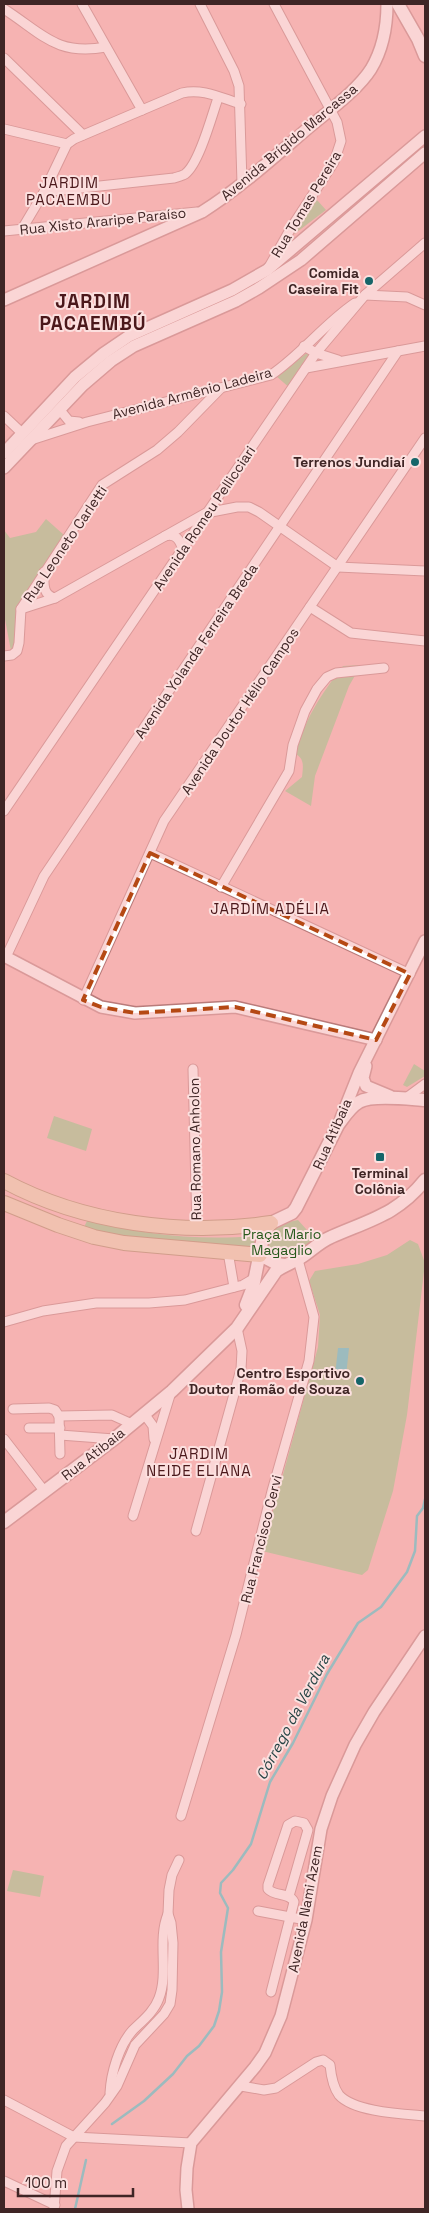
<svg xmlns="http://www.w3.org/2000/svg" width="429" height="2213" viewBox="0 0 429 2213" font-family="'Space Grotesk',sans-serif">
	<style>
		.green { fill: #8fc783 }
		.water { fill: #30c5cd }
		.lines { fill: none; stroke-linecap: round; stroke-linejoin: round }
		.stream { stroke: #30c5cd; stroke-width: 2.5 }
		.minor-casing { stroke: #b97b7a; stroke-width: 11 }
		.tertiary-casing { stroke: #b97b7a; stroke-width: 14 }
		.secondary-casing { stroke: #b97b7a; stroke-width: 15 }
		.primary-casing { stroke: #a5835a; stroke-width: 16 }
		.minor { stroke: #fff; stroke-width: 9 }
		.tertiary { stroke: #fff; stroke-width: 11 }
		.secondary { stroke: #fff; stroke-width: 12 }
		.primary { stroke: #ead3ad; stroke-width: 14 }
		.marked { fill: none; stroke: #b54914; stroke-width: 4; stroke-dasharray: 10 6; stroke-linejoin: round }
		.poi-dot { fill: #166569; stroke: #fce0df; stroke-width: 2 }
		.labels { text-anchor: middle; stroke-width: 4; stroke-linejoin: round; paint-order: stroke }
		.street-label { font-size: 14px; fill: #3f2525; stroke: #fce0df }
		.poi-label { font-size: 14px; font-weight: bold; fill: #3f2525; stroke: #fce0df; text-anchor: end }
		.park-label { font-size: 14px; fill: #27591b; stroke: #fce0df }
		.neighbourhood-label { font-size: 15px; letter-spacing: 1px; fill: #4b181b; stroke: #fce0df }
		.water-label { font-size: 15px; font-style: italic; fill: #274546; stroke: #fce0df }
		.district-label { font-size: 19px; font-weight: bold; letter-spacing: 1px; fill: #4b181b; stroke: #fce0df }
	</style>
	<rect width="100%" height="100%" fill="#f6b3b2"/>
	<g class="green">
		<path d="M317 200 326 210 293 235Z"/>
		<path d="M311 350 313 351 291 389 276 376Z"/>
		<path d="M46 519 64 535 18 609 14 651H11L4 614V530L10 538 36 532Z"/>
		<path d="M361 665 349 686 315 776 311 806 285 791 302 777C303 767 305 758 295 754 306 717 320 696 343 666Z"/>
		<path d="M414 1064 425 1071V1076L407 1087 403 1085Z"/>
		<path d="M54 1116 92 1129 86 1151 47 1138Z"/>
		<path d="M298 1220 315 1239C304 1248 292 1252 282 1262L265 1251 271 1230 283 1223Z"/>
		<path d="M87 1221C141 1234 198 1241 254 1236L255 1247 169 1243 83 1229Z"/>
		<path d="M410 1240 418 1244 425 1263 407 1415 393 1491 368 1570 362 1575 262 1551 318 1347 320 1315 309 1281 315 1271 358 1264 387 1255Z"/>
		<path d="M13 1870 44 1876 40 1897 7 1891Z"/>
	</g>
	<path class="water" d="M338 1348H349L346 1376 335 1375Z"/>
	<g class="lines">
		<g class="stream">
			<path d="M112 2124 144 2101 173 2074 187 2056 199 2046 214 2026 219 2011 222 1992 221 1952 228 1908 220 1893 221 1883 233 1870 251 1844 270 1782 293 1743 327 1674 358 1623 381 1607 407 1572 415 1551 417 1516 423 1508 425 1499"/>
			<path d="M75 2209 86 2160"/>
		</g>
		<g class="minor-casing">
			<g id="minor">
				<path d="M82 4 142 110"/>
				<path d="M200 4 234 71 239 86 242 183"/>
				<path d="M4 9C43 34 56 56 106 47"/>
				<path d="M4 58 83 135"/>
				<path d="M4 129 67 144"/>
				<path d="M44 192 174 178C177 177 182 176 185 174 199 164 212 115 218 98"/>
				<path d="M22 229 44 192 67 144 74 139 182 93C203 88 221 98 241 104"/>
				<path d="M4 231 197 212"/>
				<path d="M269 267 291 228 334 162 341 141 337 122 274 4"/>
				<path d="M365 295 407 297 425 305"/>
				<path d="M304 346 316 353 338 360"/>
				<path d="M306 368 425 346"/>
				<path d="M60 410 69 421 79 422"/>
				<path d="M4 416 22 433"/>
				<path d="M31 440 87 422 271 375C302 354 324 324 355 303"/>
				<path d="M165 536C176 533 180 540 183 550"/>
				<path d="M44 572C44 583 42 595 55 598"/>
				<path d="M310 607 351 633 425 641"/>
				<path d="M21 609 55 598 206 513 237 507H249L259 512 338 567 425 571"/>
				<path d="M4 656 12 655 17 651 19 643 21 609 102 485 157 450 178 432 221 388"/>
				<path d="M4 811 316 353 365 295 425 243"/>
				<path d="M150 853 410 974"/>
				<path d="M221 887 289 771 293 745 305 711 317 689 327 677 336 673 384 668"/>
				<path d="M6 957 44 876 398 351"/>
				<path d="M83 1000 164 821 425 438"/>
				<path d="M193 1069 197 1229"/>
				<path d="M406 1098 425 1084"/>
				<path d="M228 1252 234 1287"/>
				<path d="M4 1322 43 1311 96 1303H149L185 1300 243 1285 255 1278"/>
				<path d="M13 1409 49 1408 55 1410 59 1416 112 1415 132 1424"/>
				<path d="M145 1415 153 1426 154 1439"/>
				<path d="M59 1416 60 1454"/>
				<path d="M29 1428H60"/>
				<path d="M60 1435 114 1439"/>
				<path d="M4 1439 45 1492"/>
				<path d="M133 1516 171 1392"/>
				<path d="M196 1531 241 1369 242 1351 237 1328"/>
				<path d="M181 1816 236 1635 272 1491 309 1361 314 1317 298 1260"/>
				<path d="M258 1911 306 1920"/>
				<path d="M271 1992 294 1902C290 1892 275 1897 268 1889V1885L288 1825 295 1821 304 1823 308 1830 289 1896"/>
				<path d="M241 2086 264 2090 276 2088 316 2062 323 2060 330 2065C331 2075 333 2087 339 2095 354 2112 403 2114 425 2116"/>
				<path d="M110 2093C111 2073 119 2046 132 2031 142 2021 154 2012 159 1998 169 1972 157 1940 168 1914"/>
				<path d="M4 2100 74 2137 191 2143"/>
				<path d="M4 2181 55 2205"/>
				<path d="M54 2209 57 2171 66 2146 105 2103 117 2086 135 2045 164 2014 170 2004 172 1990 173 1943 171 1923 168 1914 169 1890 172 1875 179 1860"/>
			</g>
		</g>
		<g class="tertiary-casing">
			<g id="tertiary">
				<path d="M4 300 202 212C240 188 273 158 307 129 327 112 357 91 371 69 383 49 387 27 387 4"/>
				<path d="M4 453 75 377 104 353 129 336 232 290 267 270 425 136"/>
				<path d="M4 468 83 385 111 361 134 346 236 301 259 288 301 260 425 153"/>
				<path d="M4 956 101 1007 135 1013 235 1007 376 1040"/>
				<path d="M366 1066 363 1078 366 1086 390 1096"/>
				<path d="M341 1118 359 1073 425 941"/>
				<path d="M188 2209 186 2190 187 2168 191 2143 255 2067 265 2053 281 2016 306 1920 321 1829 332 1796 355 1745 374 1712 425 1636"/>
			</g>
		</g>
		<g class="secondary-casing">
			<g id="secondary">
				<path d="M398 4 418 39 425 56"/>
				<path d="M260 1255 277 1264 284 1265"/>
				<path d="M246 1305 253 1287 264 1232 271 1223 292 1213 296 1208 338 1125C344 1117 350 1107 359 1102 372 1094 409 1099 425 1100"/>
				<path d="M4 1522 114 1439 172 1391 237 1328 276 1271C284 1265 292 1263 300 1258 310 1252 319 1242 331 1237 369 1220 397 1215 425 1180"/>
			</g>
		</g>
		<g class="primary-casing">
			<g id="primary">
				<path d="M4 1181C84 1224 183 1236 271 1223"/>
				<path d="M4 1203 58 1225 94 1237 124 1243 260 1255"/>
			</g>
		</g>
		<use href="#minor" class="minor"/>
		<use href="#tertiary" class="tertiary"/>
		<use href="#secondary" class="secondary"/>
		<use href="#primary" class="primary"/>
	</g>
	<path d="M0 0H429V2213H0ZM150 853 410 974 376 1040 235 1007 135 1013 101 1007 83 1000Z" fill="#f6b3b2" fill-opacity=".55" fill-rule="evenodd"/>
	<path class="marked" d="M150 853 410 974 376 1040 235 1007 135 1013 101 1007 83 1000Z"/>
	<g class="poi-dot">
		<circle cx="369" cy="281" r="5"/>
		<circle cx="415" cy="462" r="5"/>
		<rect x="375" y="1152" width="10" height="10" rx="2.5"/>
		<circle cx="360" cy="1381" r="5"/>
	</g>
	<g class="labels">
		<g class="street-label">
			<text transform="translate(289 142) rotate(-40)" y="5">Avenida Brígido Marcassa</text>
			<text transform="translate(306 204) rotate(-59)" y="5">Rua Tomas Pereira</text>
			<text transform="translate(103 221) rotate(-6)" y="5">Rua Xisto Araripe Paraíso</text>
			<text transform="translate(192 393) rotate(-15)" y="5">Avenida Armênio Ladeira</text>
			<text transform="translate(204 518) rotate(-56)" y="5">Avenida Romeu Pellicciari</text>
			<text transform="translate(65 544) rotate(-56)" y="5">Rua Leoneto Carletti</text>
			<text transform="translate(196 651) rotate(-56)" y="5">Avenida Yolanda Ferreira Breda</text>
			<text transform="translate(240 711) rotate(-56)" y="5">Avenida Doutor Hélio Campos</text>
			<text transform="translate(332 1134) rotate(-66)" y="5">Rua Atibaia</text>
			<text transform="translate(195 1149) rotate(-91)" y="5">Rua Romano Anholon</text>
			<text transform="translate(93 1454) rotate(-38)" y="5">Rua Atibaia</text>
			<text transform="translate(261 1539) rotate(-76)" y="5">Rua Francisco Cervi</text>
			<text transform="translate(305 1909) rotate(-79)" y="5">Avenida Nami Azem</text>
		</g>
		<g class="poi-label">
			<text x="359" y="278">Comida<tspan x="359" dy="16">Caseira Fit</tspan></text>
			<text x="405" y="467">Terrenos Jundiaí</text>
			<text x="380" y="1178" text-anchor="middle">Terminal<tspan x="380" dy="16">Colônia</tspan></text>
			<text x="350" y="1378">Centro Esportivo<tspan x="350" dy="16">Doutor Romão de Souza</tspan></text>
		</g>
		<g class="park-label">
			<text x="282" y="1239">Praça Mario<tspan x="282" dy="16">Magaglio</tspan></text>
		</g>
		<g class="neighbourhood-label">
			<text x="69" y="188">JARDIM<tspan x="69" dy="17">PACAEMBU</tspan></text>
			<text x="270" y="914">JARDIM ADÉLIA</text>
			<text x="199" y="1459">JARDIM<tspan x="199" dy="17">NEIDE ELIANA</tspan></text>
		</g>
		<g class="water-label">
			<text transform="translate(293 1717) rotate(-62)" y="5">Córrego da Verdura</text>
		</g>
		<g class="district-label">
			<text x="93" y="308">JARDIM<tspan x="93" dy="22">PACAEMBÚ</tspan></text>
		</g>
	</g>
	<rect width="429" height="2213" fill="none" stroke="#3f2525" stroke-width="10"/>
	<path d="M18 2188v8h115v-8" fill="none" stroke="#3f2525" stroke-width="2.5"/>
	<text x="25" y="2188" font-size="15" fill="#3f2525" stroke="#fce0df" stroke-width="4" paint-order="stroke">100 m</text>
</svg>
